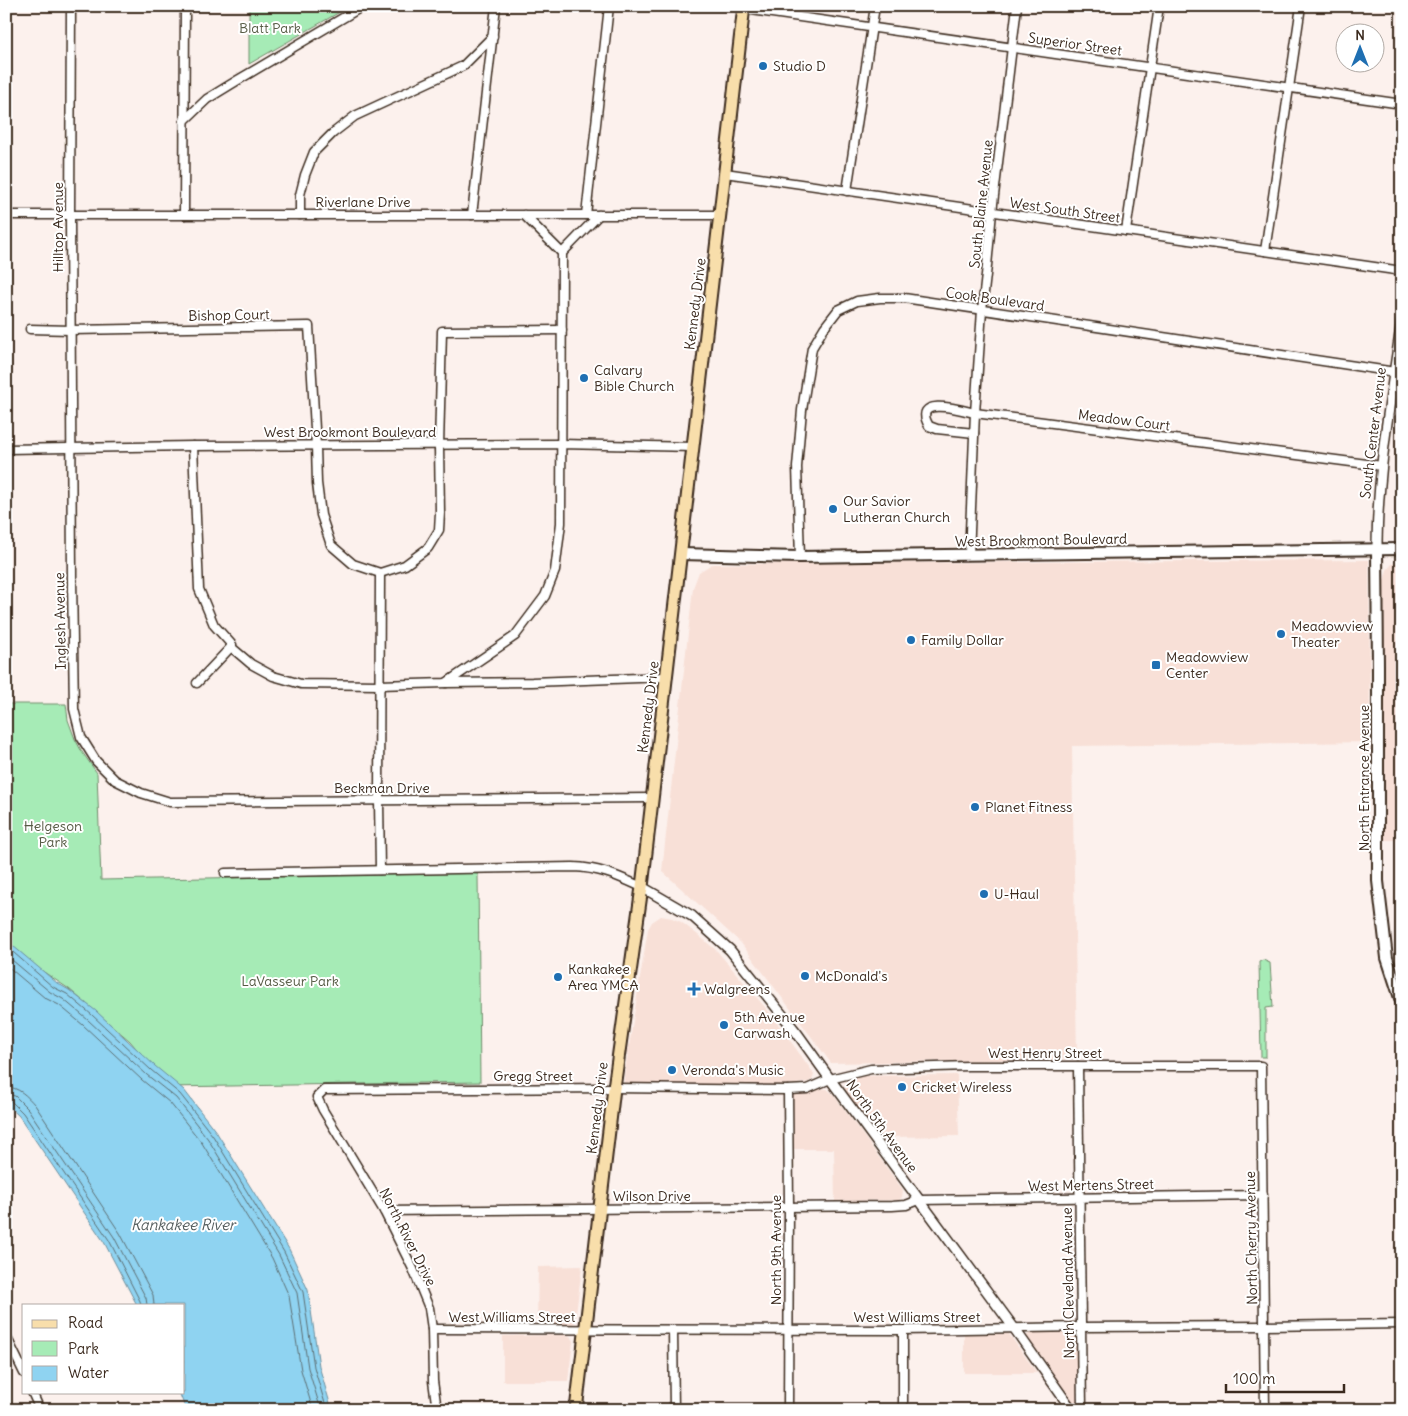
<svg xmlns="http://www.w3.org/2000/svg" width="1408" height="1416" viewBox="0 0 1408 1416" font-family="Delius,sans-serif">
	<style>
		.built { fill: #f8e0d7 }
		.green { fill: #a6ebb6; stroke: #708a6a }
		.water { fill: #8fd3f1; stroke: #6d8f9d }
		.lines { fill: none; stroke-linecap: round; stroke-linejoin: round }
		.shore { stroke: #5d6e72; stroke-width: 1 }
		.minor-casing { stroke: #3b2a1e; stroke-width: 11 }
		.tertiary-casing { stroke: #3b2a1e; stroke-width: 12 }
		.secondary-casing { stroke: #3b2a1e; stroke-width: 14 }
		.primary-casing { stroke: #3b2a1e; stroke-width: 15 }
		.minor { stroke: #fff; stroke-width: 8 }
		.tertiary { stroke: #fff; stroke-width: 9 }
		.secondary { stroke: #fff; stroke-width: 10 }
		.primary { stroke: #f8deab; stroke-width: 11 }
		.poi-dot { fill: #1f6fb2; stroke: #fff; stroke-width: 2 }
		.labels { text-anchor: middle; stroke-width: 4; stroke-linejoin: round; paint-order: stroke }
		.park-label { font-size: 14px; fill: #565a44; stroke: #fff }
		.street-label { font-size: 14px; fill: #3b2a1e; stroke: #fff }
		.poi-label { font-size: 14px; fill: #3b2a1e; stroke: #fff; text-anchor: start }
		.water-label { font-size: 15px; font-style: italic; fill: #545d5d; stroke: #fff }
	</style>
	<rect width="100%" height="100%" fill="#fcf1ed"/>
	<filter id="ink" filterUnits="userSpaceOnUse"><feTurbulence type="fractalNoise" baseFrequency=".02" numOctaves="2"/><feDisplacementMap in="SourceGraphic" scale="10" xChannelSelector="R" yChannelSelector="G"/><feConvolveMatrix kernelMatrix="1 2 1 2 8 2 1 2 1" color-interpolation-filters="sRGB"/></filter>
	<g filter="url(#ink)">
		<g class="built">
			<path d="M1369 560 1370 742 1072 746 1077 1059 831 1063 741 943 662 871 693 588 699 572 712 564Z"/>
			<path d="M1402 562V840H1385L1383 584 1387 570 1392 564Z"/>
			<path d="M661 916 672 918 681 922 698 935 717 951 770 1013 812 1071 814 1075 812 1080 808 1082 790 1085H629L626 1084 624 1082V1077L648 929 652 922Z"/>
			<path d="M957 1075 959 1136 889 1137 880 1139 846 1094 845 1090V1084L847 1081 855 1076Z"/>
			<path d="M818 1088 827 1089 833 1094 903 1190 902 1197 899 1200 835 1201 834 1149H793V1095Z"/>
			<path d="M582 1266 575 1322 573 1324 537 1325 538 1267Z"/>
			<path d="M1073 1332 1076 1333 1077 1336 1078 1399 1077 1402 1074 1403 1070 1400 1026 1339V1336L1031 1333Z"/>
			<path d="M964 1333 1009 1334 1037 1373H964Z"/>
			<path d="M566 1335 570 1336 573 1341 568 1381H503V1336Z"/>
		</g>
		<g class="green">
			<path d="M249 6H350L249 64Z"/>
			<path d="M6 704H66L68 720 75 739 82 752 97 773 101 880 467 873 478 874 480 1082 168 1087 130 1041 69 989 32 964 6 941Z"/>
			<path d="M1263 960 1270 963 1273 1007 1266 1008V1057H1261L1259 962Z"/>
		</g>
		<path class="water" d="M6 940 57 983 69 990 96 1011 155 1066 184 1090 217 1133 289 1249 308 1290 319 1366 332 1410H186L179 1392H184V1305H137L104 1242 19 1116 6 1104Z"/>
		<g class="lines">
			<g class="shore">
				<path d="M6 946 53 987 67 994 92 1015 151 1070 180 1094 213 1136 284 1252 303 1292 314 1367 327 1410"/>
				<path d="M6 955 50 992 63 999 88 1020 147 1075 176 1098 208 1139 279 1255 297 1293 308 1368 321 1410"/>
				<path d="M6 965 45 998 59 1005 83 1025 142 1080 170 1103 202 1143 272 1258 289 1296 301 1370 313 1410"/>
				<path d="M6 1087C19 1087 27 1096 35 1105L120 1233 153 1295 154 1305"/>
				<path d="M6 1094 15 1096 28 1109 114 1237 146 1298 147 1305"/>
				<path d="M6 1100 11 1101 23 1113 109 1240 140 1301 141 1305"/>
			</g>
			<g class="minor-casing">
				<g id="minor">
					<path d="M71 6 70 215 72 579 74 709 81 737 96 761 115 780 141 793 170 802 652 798"/>
					<path d="M744 9 1402 104"/>
					<path d="M184 121 207 99 238 80 363 6"/>
					<path d="M725 173 1402 271"/>
					<path d="M847 191 875 6"/>
					<path d="M6 215H720"/>
					<path d="M184 215 185 6"/>
					<path d="M300 215V195L305 175 314 152 333 133 355 116 463 66 493 36"/>
					<path d="M472 215 496 6"/>
					<path d="M586 215 609 6"/>
					<path d="M1126 231 1159 6"/>
					<path d="M1265 251 1301 6"/>
					<path d="M562 253 599 215"/>
					<path d="M30 329 71 330 309 326 316 446 317 483 321 515 331 545 353 564 380 573"/>
					<path d="M974 433 937 429 929 426C911 395 962 410 975 413L1382 466"/>
					<path d="M193 446 199 589 214 625 232 645 231 647 251 664 273 676 301 684 379 685 446 683 515 636 545 596 555 571 561 523 562 253 524 215"/>
					<path d="M6 449 193 446 561 444 693 447"/>
					<path d="M969 555 975 413 982 310 987 266 992 212 1017 6"/>
					<path d="M800 557 797 467 802 410 812 348 824 328 838 310 857 301 880 298H904L1402 373"/>
					<path d="M380 573 405 565 428 548 439 530 440 513 439 446 442 331 562 330"/>
					<path d="M380 573 379 800 380 870"/>
					<path d="M197 683 231 647"/>
					<path d="M446 683 532 682 666 677"/>
					<path d="M225 873 573 867C601 868 617 876 642 887"/>
					<path d="M1078 1066 1082 1410"/>
					<path d="M788 1090 789 1207 788 1410"/>
					<path d="M384 1211 892 1206 906 1205 919 1200 1263 1195"/>
					<path d="M432 1329 903 1330 1082 1327 1265 1326 1402 1324"/>
					<path d="M673 1330 674 1410"/>
					<path d="M6 1336 24 1373"/>
					<path d="M32 1392 40 1410"/>
					<path d="M437 1410 433 1381 432 1329 429 1308 413 1269 384 1211 323 1110 317 1097 324 1090 614 1088 788 1090 807 1089 830 1079 871 1069 968 1066H1261L1265 1410"/>
					<path d="M903 1410V1330"/>
				</g>
			</g>
			<g class="tertiary-casing">
				<g id="tertiary">
					<path d="M1377 550C1377 473 1391 396 1402 320"/>
					<path d="M642 887 692 916 730 950 797 1033 830 1079 1014 1328 1072 1410"/>
				</g>
			</g>
			<g class="secondary-casing">
				<g id="secondary">
					<path d="M1377 550 1378 665V881L1387 958 1402 1004"/>
					<path d="M681 554 800 557 866 556 1402 549"/>
				</g>
			</g>
			<g class="primary-casing">
				<path id="primary" d="M576 1410 614 1088 642 887 744 6"/>
			</g>
			<use href="#minor" class="minor"/>
			<use href="#tertiary" class="tertiary"/>
			<use href="#secondary" class="secondary"/>
			<use href="#primary" class="primary"/>
		</g>
	</g>
	<g class="poi-dot">
		<circle cx="763" cy="66" r="5"/>
		<circle cx="584" cy="378" r="5"/>
		<circle cx="833" cy="509" r="5"/>
		<circle cx="1281" cy="634" r="5"/>
		<circle cx="911" cy="640" r="5"/>
		<rect x="1151" y="660" width="10" height="10" rx="2.5"/>
		<circle cx="975" cy="807" r="5"/>
		<circle cx="984" cy="894" r="5"/>
		<circle cx="805" cy="976" r="5"/>
		<circle cx="558" cy="977" r="5"/>
		<path d="M691.5 981.5h5v5h5v5h-5v5h-5v-5h-5v-5h5z"/>
		<circle cx="724" cy="1025" r="5"/>
		<circle cx="672" cy="1070" r="5"/>
		<circle cx="902" cy="1087" r="5"/>
	</g>
	<g class="labels">
		<g class="park-label">
			<text x="270" y="33">Blatt Park</text>
			<text x="53" y="831">Helgeson<tspan x="53" dy="16">Park</tspan></text>
			<text x="290" y="986">LaVasseur Park</text>
		</g>
		<g class="street-label">
			<text transform="translate(1075 44) rotate(8)" y="5">Superior Street</text>
			<text x="363" y="207">Riverlane Drive</text>
			<text transform="translate(981 204) rotate(-84)" y="5">South Blaine Avenue</text>
			<text transform="translate(1065 210) rotate(8)" y="5">West South Street</text>
			<text transform="translate(58 227) rotate(-90)" y="5">Hilltop Avenue</text>
			<text transform="translate(995 299) rotate(8)" y="5">Cook Boulevard</text>
			<text transform="translate(695 304) rotate(-83)" y="5">Kennedy Drive</text>
			<text transform="translate(229 315) rotate(-1)" y="5">Bishop Court</text>
			<text transform="translate(1124 420) rotate(7)" y="5">Meadow Court</text>
			<text x="350" y="437">West Brookmont Boulevard</text>
			<text transform="translate(1373 433) rotate(-83)" y="5">South Center Avenue</text>
			<text transform="translate(1041 540) rotate(-1)" y="5">West Brookmont Boulevard</text>
			<text transform="translate(60 621) rotate(-91)" y="5">Inglesh Avenue</text>
			<text transform="translate(648 707) rotate(-83)" y="5">Kennedy Drive</text>
			<text transform="translate(1364 778) rotate(-90)" y="5">North Entrance Avenue</text>
			<text x="382" y="793">Beckman Drive</text>
			<text x="1045" y="1058">West Henry Street</text>
			<text x="533" y="1081">Gregg Street</text>
			<text transform="translate(597 1108) rotate(-83)" y="5">Kennedy Drive</text>
			<text transform="translate(882 1126) rotate(54)" y="5">North 5th Avenue</text>
			<text transform="translate(1091 1185) rotate(-1)" y="5">West Mertens Street</text>
			<text x="652" y="1201">Wilson Drive</text>
			<text transform="translate(408 1237) rotate(63)" y="5">North River Drive</text>
			<text transform="translate(1251 1238) rotate(-91)" y="5">North Cherry Avenue</text>
			<text transform="translate(776 1250) rotate(-90)" y="5">North 9th Avenue</text>
			<text transform="translate(1068 1283) rotate(-91)" y="5">North Cleveland Avenue</text>
			<text x="512" y="1322">West Williams Street</text>
			<text x="917" y="1322">West Williams Street</text>
		</g>
		<g class="poi-label">
			<text x="773" y="71">Studio D</text>
			<text x="594" y="375">Calvary<tspan x="594" dy="16">Bible Church</tspan></text>
			<text x="843" y="506">Our Savior<tspan x="843" dy="16">Lutheran Church</tspan></text>
			<text x="1291" y="631">Meadowview<tspan x="1291" dy="16">Theater</tspan></text>
			<text x="921" y="645">Family Dollar</text>
			<text x="1166" y="662">Meadowview<tspan x="1166" dy="16">Center</tspan></text>
			<text x="985" y="812">Planet Fitness</text>
			<text x="994" y="899">U-Haul</text>
			<text x="568" y="974">Kankakee<tspan x="568" dy="16">Area YMCA</tspan></text>
			<text x="815" y="981">McDonald's</text>
			<text x="704" y="994">Walgreens</text>
			<text x="734" y="1022">5th Avenue<tspan x="734" dy="16">Carwash</tspan></text>
			<text x="682" y="1075">Veronda's Music</text>
			<text x="912" y="1092">Cricket Wireless</text>
		</g>
		<g class="water-label">
			<text x="183" y="1230">Kankakee River</text>
		</g>
	</g>
	<rect width="1408" height="1416" fill="none" stroke="#fff" stroke-width="25"/>
	<rect x="12" y="12" width="1383" height="1391" fill="none" stroke="#3b2a1e" stroke-width="2" filter="url(#ink)"/>
	<rect x="22" y="1304" width="162" height="90" fill="#ffffff" stroke="#b1aaa5"/>
	<rect x="32" y="1320" width="25" height="8" fill="#f8deab" stroke="#b1aaa5"/>
	<text x="68" y="1328" font-size="15" fill="#3b2a1e">Road</text>
	<rect x="32" y="1341" width="25" height="15" fill="#a6ebb6" stroke="#b1aaa5"/>
	<text x="68" y="1354" font-size="15" fill="#3b2a1e">Park</text>
	<rect x="32" y="1366" width="25" height="15" fill="#8fd3f1" stroke="#b1aaa5"/>
	<text x="68" y="1378" font-size="15" fill="#3b2a1e">Water</text>
	<g transform="translate(1360 48)"><circle r="24" fill="#ffffff" stroke="#b1aaa5"/>
	<path d="M0-4L9 19L0 12L-9 19Z" fill="#1f6fb2"/>
	<text y="-8" font-size="14" font-weight="bold" text-anchor="middle" fill="#3b2a1e">N</text>
	</g>
	<path d="M1226 1384v8h118v-8" fill="none" stroke="#3b2a1e" stroke-width="2.5"/>
	<text x="1233" y="1384" font-size="15" fill="#3b2a1e" stroke="#ffffff" stroke-width="4" paint-order="stroke">100 m</text>
</svg>
